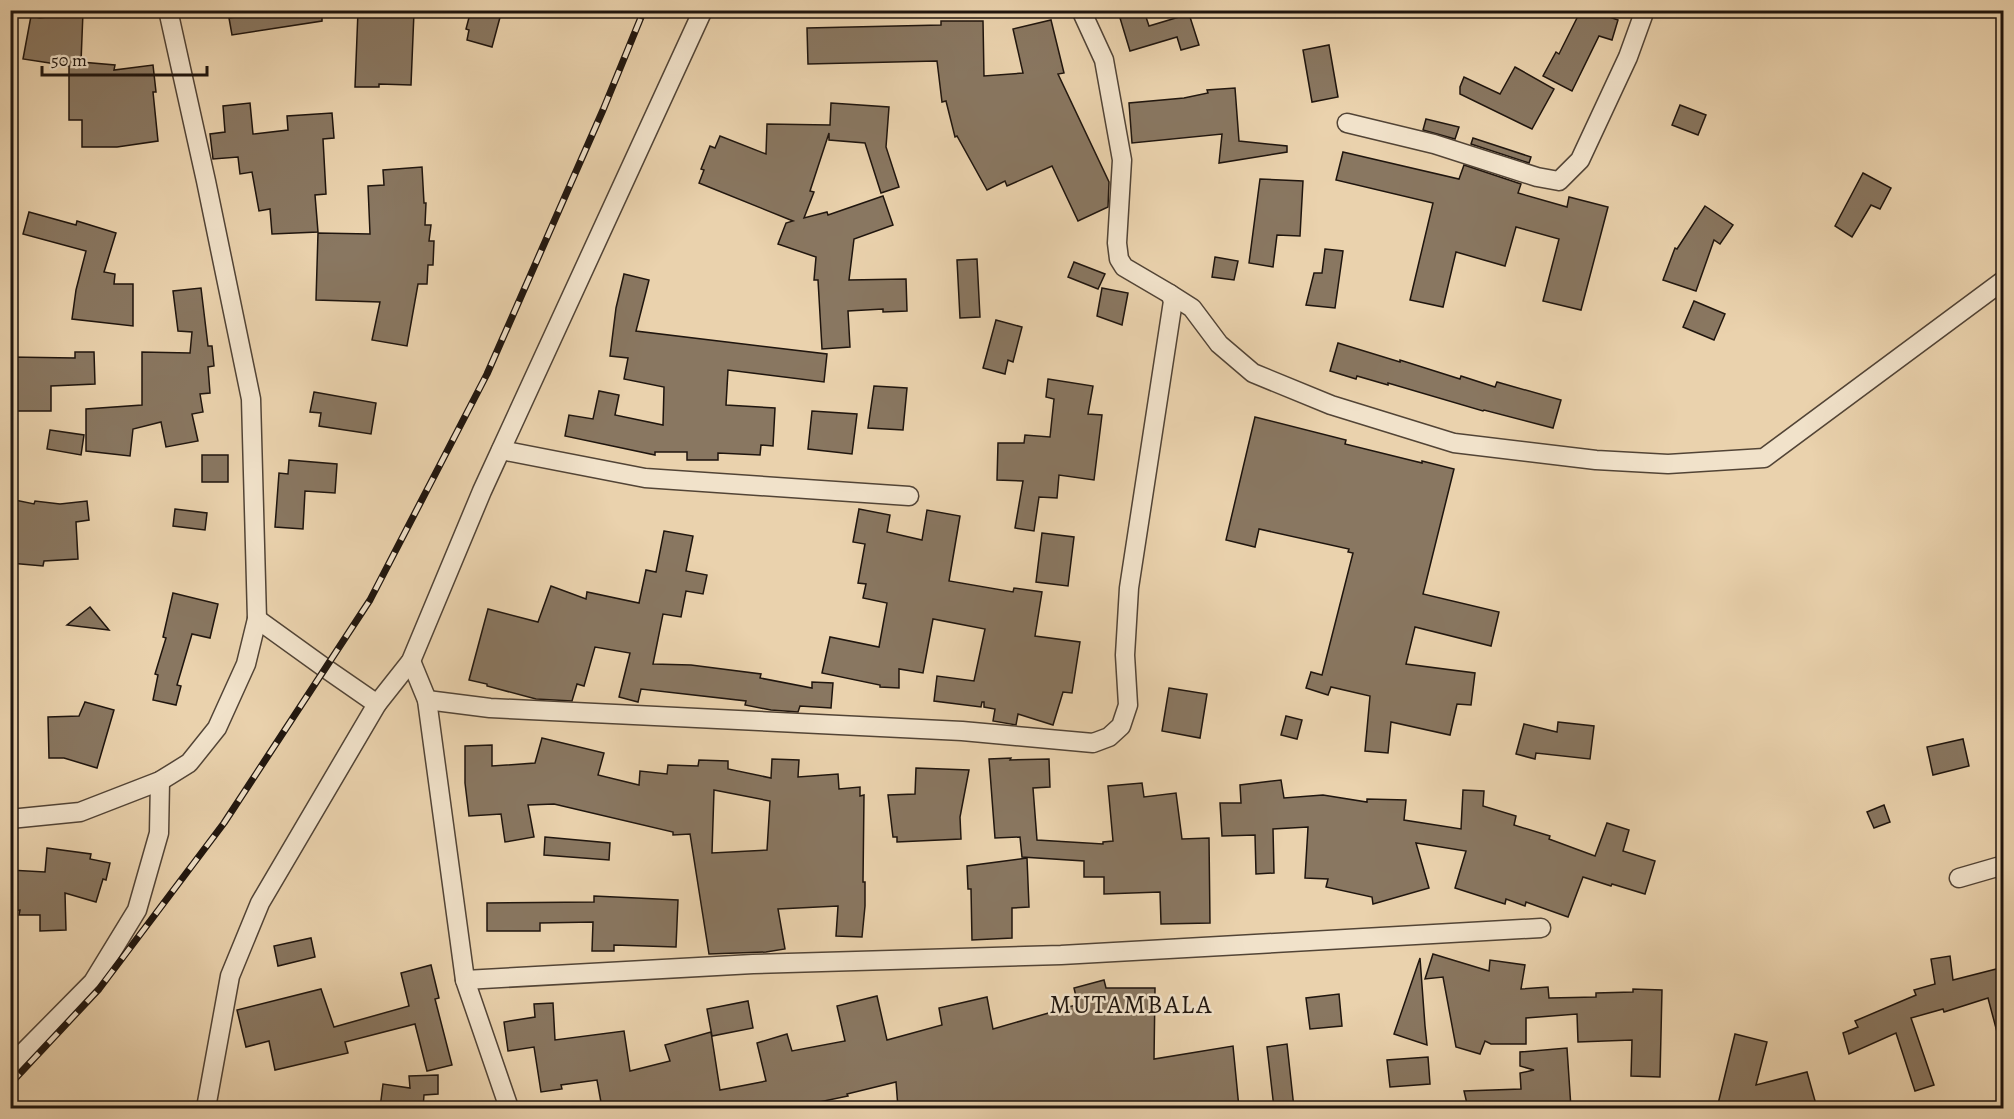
<svg xmlns="http://www.w3.org/2000/svg" width="2014" height="1119" viewBox="0 0 2014 1119" font-family="Alegreya,serif">
	<style>
		.building { fill: #897761; stroke: #1f150e; stroke-width: 1.5; fill-rule: evenodd }
		.lines { fill: none; stroke-linecap: round; stroke-linejoin: round }
		.street-casing { stroke: #524436; stroke-width: 21 }
		.street { stroke: #f1e2ca; stroke-width: 18 }
		.rail-casing { stroke: #1f150e; stroke-width: 7 }
		.rail { stroke: #f1e2ca; stroke-width: 4.5; stroke-dasharray: 14; stroke-linecap: butt }
		.labels { text-anchor: middle; stroke-width: 5; stroke-linejoin: round; paint-order: stroke }
		.quarter-label { font-size: 26px; letter-spacing: 1.5px; fill: #1f150e; stroke: #f1e2ca }
	</style>
	<rect width="100%" height="100%" fill="#ead2ad"/>
	<filter id="stains"><feTurbulence type="fractalNoise" baseFrequency=".00333" numOctaves="4"/><feColorMatrix values="0 0 0 0 .2 0 0 0 0 .09 0 0 0 0 .02 0 0 0 .5 -.17"/></filter>
	<radialGradient id="worn" r=".72"><stop offset=".6" stop-color="#630" stop-opacity="0"/><stop offset="1" stop-color="#630" stop-opacity=".3"/></radialGradient>
	<g class="building">
		<path d="M280 10H322V21L232 35 229 18Z"/>
		<path d="M471 10H502L492 47 467 40 469 30 466 29Z"/>
		<path d="M1581 10H1590L1618 20 1612 40 1599 36 1572 91 1543 76 1556 52 1559 54Z"/>
		<path d="M358 11 414 12 411 85 379 84V87H355Z"/>
		<path d="M1144 11 1149 26 1189 14 1199 45 1181 50 1177 37 1130 51 1120 18Z"/>
		<path d="M83 12 81 62 115 65 114 70 153 65 156 92H153L158 141 117 147H82V120H69V66L23 59 31 16 40 18Z"/>
		<path d="M1051 20 1064 73 1058 74 1109 182 1108 207 1078 221 1052 166 1007 186 1005 181 987 190 957 136 955 137 946 101 942 102 937 61 808 64 807 28 941 25V21H983L984 76 1023 73 1013 29Z"/>
		<path d="M1329 45 1338 97 1312 102 1303 50Z"/>
		<path d="M1515 67 1554 89 1532 129 1460 94V87L1464 77 1500 94Z"/>
		<path d="M1235 88 1239 141 1287 146V152L1219 163 1222 134 1132 143 1129 103 1184 98 1208 93 1207 90Z"/>
		<path d="M250 103 253 134 288 130 287 116 332 113 334 138 323 139 326 194 315 195 318 232 272 234 270 209 259 211 252 172 240 174 238 157 213 159 210 134 225 132 223 106Z"/>
		<path d="M831 103 889 107 886 147 899 187 881 193 865 143 829 140V133L810 191 814 192 804 218 827 212 828 215 883 196 893 225 854 239 849 280 906 279 907 311 883 312V309L848 311 850 347 822 349 818 280H814L816 257 778 244 786 223 793 221 699 183 704 170 701 169 710 146 715 148 720 136 766 154 767 124 830 125Z"/>
		<path d="M1680 105 1706 115 1698 135 1672 125Z"/>
		<path d="M1426 119 1459 127 1455 139 1423 130Z"/>
		<path d="M1473 138 1531 157 1529 163 1471 144Z"/>
		<path d="M1343 152 1459 179 1464 165 1521 184 1518 193 1567 207 1569 197 1608 207 1581 310 1543 301 1559 239 1516 227 1505 266 1456 252 1443 307 1410 300 1433 203 1336 180Z"/>
		<path d="M422 167 424 203H426L425 225H431L429 241H434L433 265H428L427 284H418L407 346 372 340 380 302 316 300 318 233 370 234 368 186 384 185 383 170Z"/>
		<path d="M1863 173 1891 188 1880 209 1871 205 1852 237 1835 226Z"/>
		<path d="M1260 179 1303 181 1300 236 1277 235 1273 267 1249 263Z"/>
		<path d="M1705 206 1733 225 1720 244 1714 240 1696 291 1663 280 1675 248 1677 249Z"/>
		<path d="M29 212 76 225 77 221 116 233 104 272 115 274 114 284H133V326L72 319 76 290 86 251 23 234Z"/>
		<path d="M1325 249 1343 251 1335 308 1306 305 1314 273H1322Z"/>
		<path d="M1215 257 1238 261 1234 280 1212 277Z"/>
		<path d="M977 259 980 317 960 318 957 260Z"/>
		<path d="M1074 262 1105 274 1098 289 1068 277Z"/>
		<path d="M624 274 649 280 636 331 827 354 824 382 728 370 726 405 775 408 773 446 761 445 760 455 718 453V460H687V452H655V455L565 436 569 415 593 419 599 391 619 395 615 415 663 425 664 387 624 379 628 358 610 356 616 308Z"/>
		<path d="M201 288 208 346H212L214 366 208 367 210 393 200 394 203 412 192 414 198 441 166 447 161 422 133 429 130 456 86 451V409L142 405V352L190 353 192 332 178 331 173 291Z"/>
		<path d="M1102 288 1128 293 1122 325 1097 316Z"/>
		<path d="M1694 301 1725 314 1714 340 1683 327Z"/>
		<path d="M996 320 1022 327 1013 362 1008 360 1005 374 983 368Z"/>
		<path d="M1338 343 1400 362V360L1460 379 1461 376 1495 387 1497 382 1561 400 1553 428 1484 410 1483 411 1388 383V385L1357 376 1356 379 1330 371Z"/>
		<path d="M75 352H94L95 384 51 386V411H10V357L75 358Z"/>
		<path d="M1048 379 1093 386 1088 414 1102 415 1094 480 1059 475 1057 498 1039 497 1034 531 1015 528 1023 481 997 480 998 443H1024L1025 435 1050 437 1054 399 1046 397Z"/>
		<path d="M874 386 907 388 903 430 868 428Z"/>
		<path d="M314 392 376 403 371 434 319 426 321 413 310 412Z"/>
		<path d="M812 411 857 414 852 454 808 449Z"/>
		<path d="M1255 417 1346 440 1345 444 1422 463V461L1454 469 1423 594 1499 612 1491 646 1415 627 1406 664 1475 673 1471 705 1457 704 1450 735 1391 722 1388 753 1365 751 1370 696 1331 687 1328 695 1306 688 1311 672 1322 675 1353 553 1348 552 1349 549 1259 529 1255 547 1226 540Z"/>
		<path d="M50 430 84 435 81 455 47 449Z"/>
		<rect x="202" y="455" width="26" height="27"/>
		<path d="M289 460 337 464 335 493 305 491 303 529 275 527 279 473 288 474Z"/>
		<path d="M10 499 34 504 35 501 60 504 87 501 89 520 76 522 78 559 44 561 43 566 10 563Z"/>
		<path d="M175 509 207 513 205 530 173 526Z"/>
		<path d="M859 509 890 515 887 532 922 540 927 510 960 516 949 581 1013 592 1014 588 1042 592 1035 636 1080 642 1072 693 1063 692 1053 725 1018 714 1016 725 993 721 995 709 984 707V702H982L981 707 934 701 937 676 974 681 985 629 933 619 923 673 899 669V688L880 687V685L822 673 830 637 879 647 887 603 863 598 866 584 858 583 865 544 853 542Z"/>
		<path d="M664 531 693 536 686 571 707 575 703 594 686 591 681 617 663 614 653 664 691 665 761 674 760 678 812 688V682L833 683 831 708 800 706 798 712 771 710 745 705 746 701 641 689 638 702 619 697 630 653 595 647 584 686 577 684 572 701 536 699 487 686V684L469 680 488 609 538 622 551 586 586 599 587 592 639 603 646 570 656 572Z"/>
		<path d="M1042 533 1074 537 1068 586 1036 582Z"/>
		<path d="M173 593 218 604 210 638 192 634 177 685 181 686 176 705 153 700 158 675 155 674 166 638 163 637Z"/>
		<path d="M90 607 109 630 67 625Z"/>
		<path d="M1169 688 1207 694 1200 738 1162 731Z"/>
		<path d="M85 702 114 710 97 768 64 758H49L48 717 79 716Z"/>
		<path d="M1286 716 1302 720 1297 739 1281 735Z"/>
		<path d="M1558 722 1594 726 1590 759 1536 753 1535 759 1516 754 1524 724 1557 732Z"/>
		<path d="M542 738 604 753 598 775 639 785 640 771 667 774 668 765 698 766 699 760 728 761V769L771 778 772 759 799 760 798 777 838 774 839 789 860 787V796L864 795 863 882H865V906L862 937 836 936 838 906 778 909 785 949 766 952 709 954 690 834 673 835V832L554 804 528 805 534 837 505 842 501 814 469 816 465 783V746L492 745V766L535 763ZM714 790 770 801 767 850 712 853Z"/>
		<path d="M1963 739 1969 766 1933 775 1927 747Z"/>
		<path d="M1011 758 1010 760 1049 759 1050 787 1033 788 1037 840 1103 844V842L1113 841 1108 786 1142 783 1144 797 1176 793 1182 839 1209 838 1210 923 1161 924 1160 892 1104 894V877H1084V861L1022 857 1020 837 995 838 989 759Z"/>
		<path d="M916 768 969 770 960 817 961 839 897 842V837H893L888 795 915 794Z"/>
		<path d="M1281 780 1284 798 1323 795 1367 802V799L1406 800 1404 820 1461 829 1463 790 1484 791 1483 806 1516 816 1514 825 1550 836 1549 839 1595 856 1607 823 1629 830 1623 851 1655 861 1645 894 1612 884 1611 886 1583 877 1568 917 1526 902 1525 906 1506 899 1505 904 1455 888 1466 851 1416 843 1429 888 1373 904 1372 897 1326 887 1328 879 1305 878 1308 827 1273 829 1274 873 1256 874 1255 835 1222 836 1220 803H1241L1240 785Z"/>
		<path d="M1884 805 1890 822 1874 828 1867 812Z"/>
		<path d="M545 837 610 843 609 860 544 855Z"/>
		<path d="M47 848 91 854 90 859 110 863 106 880 103 879 96 902 65 893 66 930 40 931V915H19L20 910 10 911V870L45 872Z"/>
		<path d="M1027 858 1029 907 1012 908V938L972 940 971 889H968L967 866Z"/>
		<path d="M594 896 678 900 676 947 614 945V951H592L593 922 540 923V931H487V903L594 902Z"/>
		<path d="M311 938 315 957 278 966 274 946Z"/>
		<path d="M1433 954 1489 971 1490 960 1525 965 1521 989 1548 987 1549 998 1596 997V993L1633 992V989L1662 990 1660 1077 1631 1076 1632 1040 1578 1042 1577 1014 1526 1018V1044H1491L1485 1041 1480 1054 1456 1047 1443 977 1425 979Z"/>
		<path d="M1950 956 1953 980 2004 967V1031L1997 1032 1988 998 1944 1012 1943 1009 1911 1018 1934 1085 1915 1091 1896 1033 1849 1054 1843 1033 1858 1027 1855 1021 1916 995 1914 990 1935 984 1931 959Z"/>
		<path d="M1420 958 1425 1026 1427 1045 1394 1034Z"/>
		<path d="M431 965 439 998 435 999 452 1065 427 1071 415 1024 345 1042 348 1053 275 1070 269 1041 246 1047 237 1010 321 989 334 1027 409 1006 401 973Z"/>
		<path d="M1104 980 1106 988H1155L1154 1059 1233 1046 1239 1108H898L896 1082 847 1094 848 1096 800 1106 801 1108H602L597 1080 561 1085 562 1089 541 1092 534 1047 508 1051 504 1022 535 1017 534 1004 553 1003 555 1040 624 1031 630 1071 670 1061 665 1045 711 1032 720 1090 766 1081 757 1043 787 1034 792 1051 845 1041 837 1006 877 996 887 1040 942 1025 939 1008 987 997 993 1029 1052 1012 1051 1010 1078 1005 1074 988Z"/>
		<path d="M1339 994 1342 1026 1310 1029 1306 998Z"/>
		<path d="M748 1001 753 1028 712 1036 707 1009Z"/>
		<path d="M1735 1034 1767 1042 1756 1085 1807 1072 1817 1108H1717Z"/>
		<path d="M1287 1044 1294 1108H1274L1267 1047Z"/>
		<path d="M1567 1048 1571 1108H1468L1464 1091 1521 1089 1520 1073 1534 1070 1520 1066V1052Z"/>
		<path d="M1428 1057 1430 1084 1390 1087 1387 1060Z"/>
		<path d="M438 1075V1094L424 1095 423 1108H380L383 1084 410 1088 409 1076Z"/>
	</g>
	<g class="lines">
		<g class="street-casing">
			<g id="street">
				<path d="M1347 123 1434 144 1537 177 1559 181 1580 160 1628 57 1645 10"/>
				<path d="M1170 294 1192 308 1219 344 1253 373 1331 405 1454 443 1596 460 1668 464 1764 458 2004 280"/>
				<path d="M501 450 645 478 909 496"/>
				<path d="M257 619 325 668 377 704"/>
				<path d="M411 661 427 700 465 980 509 1108"/>
				<path d="M427 700 490 708 962 731 1093 743 1109 737 1121 726 1128 705 1125 655 1129 588 1173 301 1170 294 1124 267 1119 259 1117 243 1122 160 1104 60 1081 10"/>
				<path d="M10 819 80 812 160 781 189 763 217 728 246 664 257 619 251 399 206 181 168 10"/>
				<path d="M1959 878 2004 865"/>
				<path d="M465 980 753 964 1061 955 1541 928"/>
				<path d="M10 1066 93 982 137 910 159 833 160 781"/>
				<path d="M206 1108 230 976 260 903 377 704 411 661 482 491 703 10"/>
			</g>
		</g>
		<use href="#street" class="street"/>
		<g class="rail-casing">
			<path id="rail" d="M10 1084 99 989 224 823 370 600 487 374 603 110 644 10"/>
		</g>
		<use href="#rail" class="rail"/>
	</g>
	<g class="labels">
		<g class="quarter-label">
			<text x="1131" y="1013">MUTAMBALA</text>
		</g>
	</g>
	<rect width="2014" height="1119" fill="none" stroke="#ead2ad" stroke-width="36"/>
	<rect x="12" y="12" width="1990" height="1095" fill="none" stroke="#1f150e" stroke-width="3"/>
	<rect x="18" y="18" width="1978" height="1083" fill="none" stroke="#1f150e" stroke-width="1.5"/>
	<path d="M42 66v9h165v-9" fill="none" stroke="#1f150e" stroke-width="3"/>
	<text x="51" y="66" font-size="18" fill="#1f150e" stroke="#f1e2ca" stroke-width="4.5" paint-order="stroke">50 m</text>
	<rect width="100%" height="100%" filter="url(#stains)"/>
	<rect width="100%" height="100%" fill="url(#worn)"/>
</svg>
